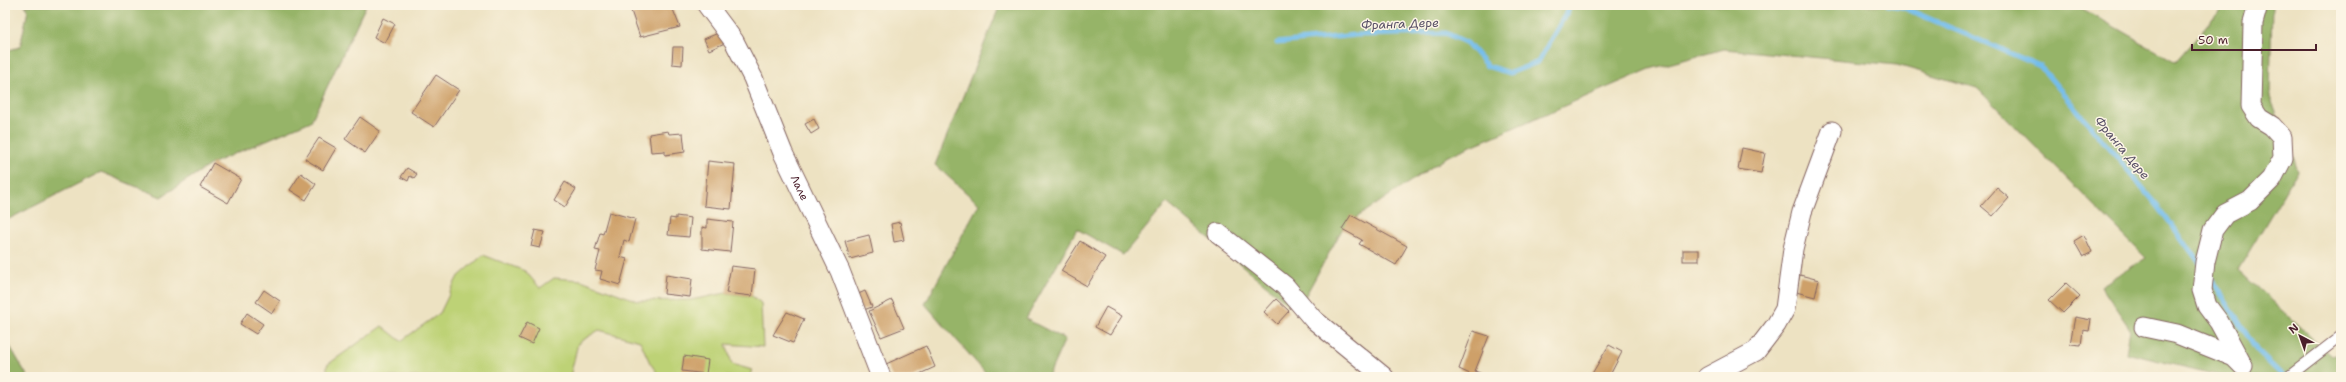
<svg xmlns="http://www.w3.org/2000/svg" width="2346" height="382" viewBox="0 0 2346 382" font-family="'Shantell Sans',sans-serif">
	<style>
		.green { fill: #bdd276; stroke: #847850 }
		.forest { fill: #96b467; stroke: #706a49 }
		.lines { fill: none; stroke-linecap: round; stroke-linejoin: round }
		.stream { stroke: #73bdec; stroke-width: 5 }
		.building { fill: #cea069 }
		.service-casing { stroke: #836360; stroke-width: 12 }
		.minor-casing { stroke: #836360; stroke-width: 21 }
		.service { stroke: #fff; stroke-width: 10 }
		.minor { stroke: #fff; stroke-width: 19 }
		.labels { text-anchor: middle; stroke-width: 3; stroke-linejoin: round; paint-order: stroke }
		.street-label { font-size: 11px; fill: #4a1f2b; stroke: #fcf5e5 }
		.water-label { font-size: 12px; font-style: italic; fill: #564e65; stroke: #fcf5e5 }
	</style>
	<rect width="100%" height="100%" fill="#fcf5e5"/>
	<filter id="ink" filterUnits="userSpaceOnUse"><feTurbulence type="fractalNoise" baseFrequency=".025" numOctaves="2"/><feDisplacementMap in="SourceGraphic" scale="8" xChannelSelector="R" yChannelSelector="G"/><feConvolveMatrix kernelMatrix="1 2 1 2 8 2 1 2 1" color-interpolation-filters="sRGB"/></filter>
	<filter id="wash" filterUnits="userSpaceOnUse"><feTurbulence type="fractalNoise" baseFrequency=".012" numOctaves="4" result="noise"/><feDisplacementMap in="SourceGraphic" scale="16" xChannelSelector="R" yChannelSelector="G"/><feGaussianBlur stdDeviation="0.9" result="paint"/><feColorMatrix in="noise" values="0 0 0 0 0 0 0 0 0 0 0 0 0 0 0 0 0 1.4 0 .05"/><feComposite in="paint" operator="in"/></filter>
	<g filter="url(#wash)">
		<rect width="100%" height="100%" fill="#ede2c2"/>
		<path class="green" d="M483 255 525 271 540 288 554 278 581 280 638 301 691 300 726 293 752 296 761 303 763 347 726 344 732 364 752 370 749 377H660L650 363 640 341 599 330 578 343 570 377H327V365L382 326 401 341 440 313 457 278Z"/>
		<g class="forest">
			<path d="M25 5H366L311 121 213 163 161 197 101 172 5 221V51L20 47 28 10Z"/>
			<path d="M1000 5H2076L2176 62 2225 5H2272L2270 97 2298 170 2238 270 2331 356 2341 354V377H2226L2126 353 2130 329 2101 286 2146 258 1977 88 1897 65 1724 49 1650 69 1448 156 1344 226 1297 311 1167 203 1123 255 1077 229 1026 319 1065 339 1048 377H989L925 304 979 204 935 165Z"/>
			<path d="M5 338 28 377H5Z"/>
		</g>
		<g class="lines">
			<g class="stream">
				<path d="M1888 5 1902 7 2040 66 2158 206 2199 262"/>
				<path d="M1277 43 1355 35 1446 33 1467 43 1487 66 1510 73 1538 62 1571 5"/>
				<path d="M2209 275 2257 351 2284 377"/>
			</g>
		</g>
		<g id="blocks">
			<g class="building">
				<path d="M629 5 672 7 680 27 640 37Z"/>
				<path d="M383 18 395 24 385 43 374 37Z"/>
				<path d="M723 31 727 42 709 50 704 39Z"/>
				<path d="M673 47H683L682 65 672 64Z"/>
				<path d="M436 75 459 90 434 127 411 112Z"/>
				<path d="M360 117 380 131 365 153 345 139Z"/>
				<path d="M814 119 819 129 811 134 805 124Z"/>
				<path d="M668 131 669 134 683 133 685 152 665 155V151L651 152 649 134Z"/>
				<path d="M319 138 336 148 323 170 305 159Z"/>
				<path d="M1742 148 1765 153 1761 173 1738 169Z"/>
				<path d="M708 161 735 164 731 209 704 206Z"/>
				<path d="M213 163 241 179 228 203 200 187Z"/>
				<path d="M407 168 417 174 414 178 410 176 408 181 401 177Z"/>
				<path d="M301 173 316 184 306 200 290 190Z"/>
				<path d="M565 182 576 189 565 207 554 200Z"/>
				<path d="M1997 188 2009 198 1993 216 1981 206Z"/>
				<path d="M609 212 635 219 629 242 624 240 620 257 627 259 620 285 600 279 602 271 595 270 600 251 595 250 600 233 603 234Z"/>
				<path d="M1351 215 1407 246 1396 265 1359 244 1362 240 1342 229Z"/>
				<path d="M676 216 691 218 689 237 668 235 670 218 676 219Z"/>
				<path d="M707 219 733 222 730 252 702 249V227L707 228Z"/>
				<path d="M900 222 904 240 894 242 891 224Z"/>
				<path d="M535 230 545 232 540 248 531 246Z"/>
				<path d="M869 235 873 253 850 259 845 241Z"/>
				<path d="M2084 235 2092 252 2083 257 2074 241Z"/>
				<path d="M1080 241 1105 257 1087 286 1061 271Z"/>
				<rect x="1683" y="250" width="16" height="11"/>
				<path d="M731 266 755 269 752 296 726 293Z"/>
				<path d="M666 275 692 279 690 297 664 294Z"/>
				<path d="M1800 275 1819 280 1815 297 1796 292Z"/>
				<path d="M2066 283 2080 296 2063 313 2049 300Z"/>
				<path d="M264 290 280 301 272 313 256 302Z"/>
				<path d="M865 291 872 307 861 311 854 296Z"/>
				<path d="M1276 299 1289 311 1277 324 1264 312Z"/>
				<path d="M892 300 904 328 881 337 869 311Z"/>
				<path d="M1106 307 1122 316 1110 335 1095 327Z"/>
				<path d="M787 312 804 319 793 343 773 335Z"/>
				<path d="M247 313 263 324 256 334 240 324Z"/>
				<path d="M2075 317 2091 320 2089 331 2083 330 2081 345 2070 344Z"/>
				<path d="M527 322 539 328 532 344 519 338Z"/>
				<path d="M1473 331 1489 336 1475 371 1490 377H1469L1470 374 1459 369Z"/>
				<path d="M1609 345 1622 352 1609 377H1590Z"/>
				<path d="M926 346 935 367 913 377H892L886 364Z"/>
				<path d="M684 356 708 360 706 374 682 371Z"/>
			</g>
		</g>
	</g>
	<g filter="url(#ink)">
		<use href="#blocks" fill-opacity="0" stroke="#836360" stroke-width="1"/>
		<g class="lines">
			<g class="service-casing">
				<path id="service" d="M2288 377 2341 336"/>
			</g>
			<g class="minor-casing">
				<g id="minor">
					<path id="s1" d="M707 5 734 41 753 78 783 153 840 271 881 377"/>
					<path d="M1218 233 1285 286 1313 319 1384 377"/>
					<path d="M2144 327 2177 334 2234 357 2242 365"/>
					<path d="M2243 366 2219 322 2207 306 2202 290 2205 262 2213 230 2225 214 2250 201 2272 179 2283 158 2282 137 2272 126 2259 118 2251 106 2253 23 2258 5"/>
					<path d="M1707 377 1756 351 1776 325 1785 309 1793 249 1802 212 1832 131"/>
				</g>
			</g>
			<use href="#service" class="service"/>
			<use href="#minor" class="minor"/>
		</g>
	</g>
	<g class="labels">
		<g class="street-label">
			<text dy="4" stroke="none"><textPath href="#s1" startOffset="206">Лале</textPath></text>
		</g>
		<g class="water-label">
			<text transform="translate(1400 24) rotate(-2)" y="4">Франга Дере</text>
			<text transform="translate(2122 148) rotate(50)" y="4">Франга Дере</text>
		</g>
	</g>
	<rect width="2346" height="382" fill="none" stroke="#fcf5e5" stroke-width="20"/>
	<g transform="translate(2300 336) rotate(319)" stroke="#fcf5e5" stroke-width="3" paint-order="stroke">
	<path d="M0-3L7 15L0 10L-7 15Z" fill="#4a1f2b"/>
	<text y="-6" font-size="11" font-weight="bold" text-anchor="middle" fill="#4a1f2b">N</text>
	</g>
	<path d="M2192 44v6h124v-6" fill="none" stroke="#4a1f2b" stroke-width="2"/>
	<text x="2198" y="44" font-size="12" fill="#4a1f2b" stroke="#fcf5e5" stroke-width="3" paint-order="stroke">50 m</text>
</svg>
